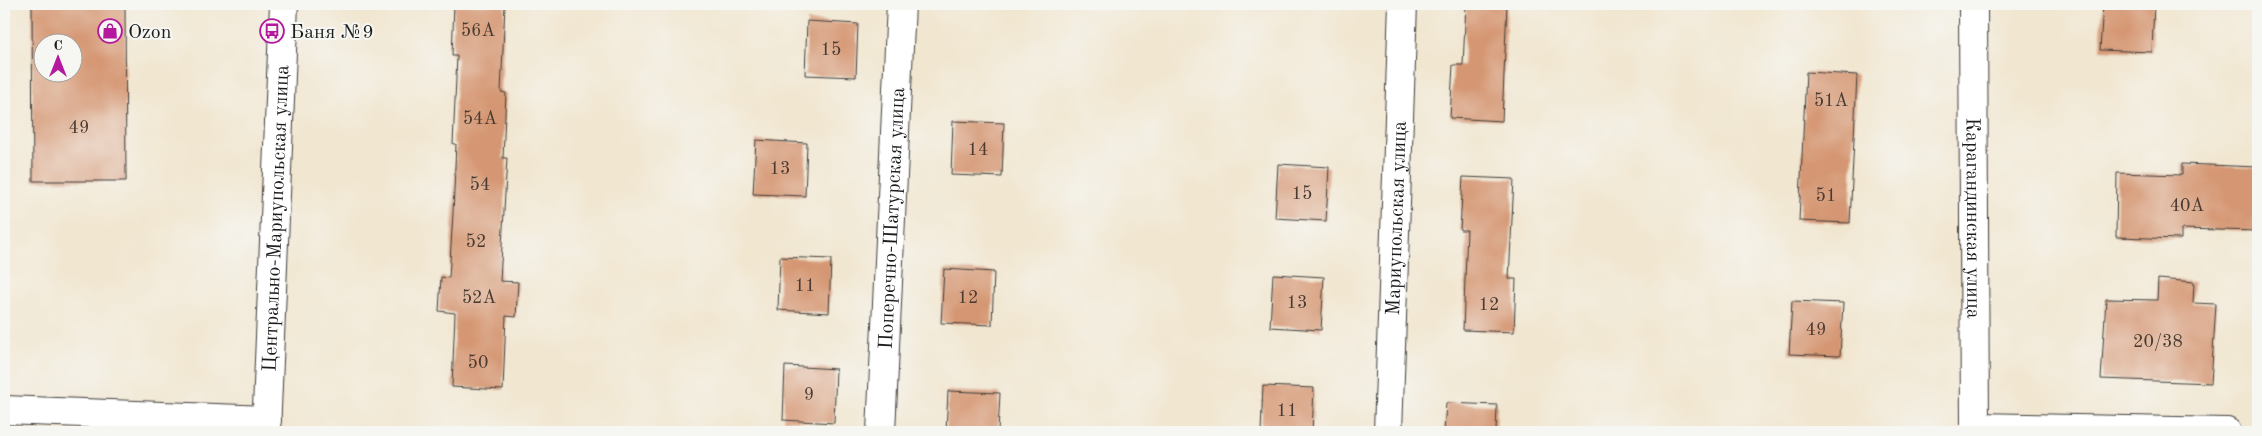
<svg xmlns="http://www.w3.org/2000/svg" width="2262" height="436" viewBox="0 0 2262 436" font-family="'Old Standard TT',serif">
	<style>
		.building { fill: #d59773; fill-rule: evenodd }
		.lines { fill: none; stroke-linecap: round; stroke-linejoin: round }
		.minor-casing { stroke: #3c3a37; stroke-width: 30 }
		.tertiary-casing { stroke: #3c3a37; stroke-width: 30 }
		.minor { stroke: #fff; stroke-width: 28 }
		.tertiary { stroke: #fff; stroke-width: 28 }
		.labels { text-anchor: middle; stroke-width: 4; stroke-linejoin: round; paint-order: stroke }
		.number-label { font-size: 18px; fill: #4a3b32 }
		.poi-label { font-size: 20px; fill: #1c1c1c; stroke: #f6f6f2; text-anchor: start }
		.street-label { font-size: 20px; fill: #1c1c1c; stroke: #f6f6f2 }
	</style>
	<rect width="100%" height="100%" fill="#f6f6f2"/>
	<filter id="ink" filterUnits="userSpaceOnUse"><feTurbulence type="fractalNoise" baseFrequency=".02" numOctaves="2"/><feDisplacementMap in="SourceGraphic" scale="10" xChannelSelector="R" yChannelSelector="G"/><feConvolveMatrix kernelMatrix="1 2 1 2 8 2 1 2 1" color-interpolation-filters="sRGB"/></filter>
	<filter id="wash" filterUnits="userSpaceOnUse"><feTurbulence type="fractalNoise" baseFrequency=".0096" numOctaves="4" result="noise"/><feDisplacementMap in="SourceGraphic" scale="20" xChannelSelector="R" yChannelSelector="G"/><feGaussianBlur stdDeviation="1.12" result="paint"/><feColorMatrix in="noise" values="0 0 0 0 0 0 0 0 0 0 0 0 0 0 0 0 0 1.4 0 .05"/><feComposite in="paint" operator="in"/></filter>
	<g filter="url(#wash)">
		<rect width="100%" height="100%" fill="#f1e6d0"/>
		<g id="blocks">
			<g class="building">
				<path d="M32 4H125L126 181H33ZM42 42H72V72H42Z"/>
				<path d="M454 4 505 5 501 92 506 93 503 158H507L500 281 518 282 516 317 506 316 503 390 452 387 455 313 439 311 441 277 449 278 453 213 456 144H453L457 56H452Z"/>
				<path d="M1466 4H1507L1502 121 1450 118 1453 65H1463Z"/>
				<path d="M2103 4H2154L2152 52 2100 50Z"/>
				<path d="M807 21 858 24 856 77 805 75Z"/>
				<path d="M1806 72 1857 75 1850 223 1799 221Z"/>
				<path d="M953 121 1004 123 1002 177 951 175Z"/>
				<path d="M756 140 807 143 805 196 753 194Z"/>
				<path d="M1278 164 1329 167 1326 221 1275 218Z"/>
				<path d="M2182 164 2258 167V231L2181 229V239L2116 237 2117 173 2182 175Z"/>
				<path d="M1463 177 1514 179 1509 279H1516L1514 332 1463 330 1467 230H1460Z"/>
				<path d="M780 257 831 259 829 313 778 310Z"/>
				<path d="M944 269 994 272 992 325 941 323Z"/>
				<path d="M1273 274 1324 277 1321 330 1270 327Z"/>
				<path d="M2158 279 2194 282 2193 303 2216 304 2211 383 2101 379 2106 299 2157 300Z"/>
				<path d="M1792 301 1843 303 1840 356 1789 354Z"/>
				<path d="M785 366 836 369 834 423 783 420Z"/>
				<path d="M1263 386 1314 388 1312 432H1261Z"/>
				<path d="M948 391 1000 393 998 432H946Z"/>
				<path d="M1446 403 1497 405 1496 432H1444Z"/>
			</g>
		</g>
	</g>
	<g filter="url(#ink)">
		<use href="#blocks" fill-opacity="0" stroke="#3c3a37" stroke-width="1"/>
		<g class="lines">
			<g class="minor-casing">
				<g id="minor">
					<path d="M4 410 267 420"/>
					<path d="M1975 427 2227 432"/>
					<path id="s1" d="M881 432 901 4"/>
					<path id="s2" d="M1388 432 1403 4"/>
				</g>
			</g>
			<g class="tertiary-casing">
				<g id="tertiary">
					<path id="s3" d="M1973 4 1975 432"/>
					<path id="s4" d="M266 432 284 4"/>
				</g>
			</g>
			<use href="#minor" class="minor"/>
			<use href="#tertiary" class="tertiary"/>
		</g>
	</g>
	<defs>
		<g id="shop-ring" transform="scale(1.25)"><circle r="9.5" fill="#f6f6f2" stroke="#b5179e" stroke-width="1.5"/><path d="M-5-2.5h2.3a2.7 3.5 0 0 1 5.4 0H5L5.5 6h-11ZM-1.5-2.5h3a1.5 2.3 0 0 0-3 0Z" fill="#b5179e"/></g>
		<g id="bus-ring" transform="scale(1.25)"><circle r="9.5" fill="#f6f6f2" stroke="#b5179e" stroke-width="1.5"/><path d="M-5-6H5V4H4V6H2V4H-2V6H-4V4H-5ZM-3.5-4V0h7V-4ZM-3.5 1.2v1.5H-2V1.2ZM2 1.2v1.5H3.5V1.2Z" fill="#b5179e"/></g>
	</defs>
	<g fill-rule="evenodd">
		<use href="#shop-ring" x="110" y="31"/>
		<use href="#bus-ring" x="272" y="31"/>
	</g>
	<g class="labels">
		<g class="number-label">
			<text x="478" y="36">56А</text>
			<text x="831" y="55">15</text>
			<text x="1831" y="106">51А</text>
			<text x="480" y="124">54А</text>
			<text x="79" y="133">49</text>
			<text x="978" y="155">14</text>
			<text x="780" y="174">13</text>
			<text x="480" y="190">54</text>
			<text x="1302" y="199">15</text>
			<text x="1826" y="201">51</text>
			<text x="2187" y="211">40А</text>
			<text x="476" y="247">52</text>
			<text x="805" y="291">11</text>
			<text x="479" y="303">52А</text>
			<text x="968" y="303">12</text>
			<text x="1297" y="308">13</text>
			<text x="1489" y="310">12</text>
			<text x="1816" y="335">49</text>
			<text x="2158" y="347">20/38</text>
			<text x="478" y="368">50</text>
			<text x="809" y="400">9</text>
			<text x="1287" y="416">11</text>
		</g>
		<g class="poi-label">
			<text x="128" y="38">Ozon</text>
			<text x="290" y="38">Баня №9</text>
		</g>
		<g class="street-label">
			<text dy="7" stroke="none"><textPath href="#s4" startOffset="214">Центрально-Мариупольская улица</textPath></text>
			<text dy="7" stroke="none"><textPath href="#s1" startOffset="214">Поперечно-Шатурская улица</textPath></text>
			<text dy="7" stroke="none"><textPath href="#s2" startOffset="214">Мариупольская улица</textPath></text>
			<text dy="7" stroke="none"><textPath href="#s3" startOffset="214">Карагандинская улица</textPath></text>
		</g>
	</g>
	<rect width="2262" height="436" fill="none" stroke="#f6f6f2" stroke-width="20"/>
	<g transform="translate(58 58)"><circle r="24" fill="#f6f6f2" stroke="#9f9f9c"/>
	<path d="M0-4L9 19L0 12L-9 19Z" fill="#b5179e"/>
	<text y="-8" font-size="14" font-weight="bold" text-anchor="middle" fill="#1c1c1c">С</text>
	</g>
</svg>
